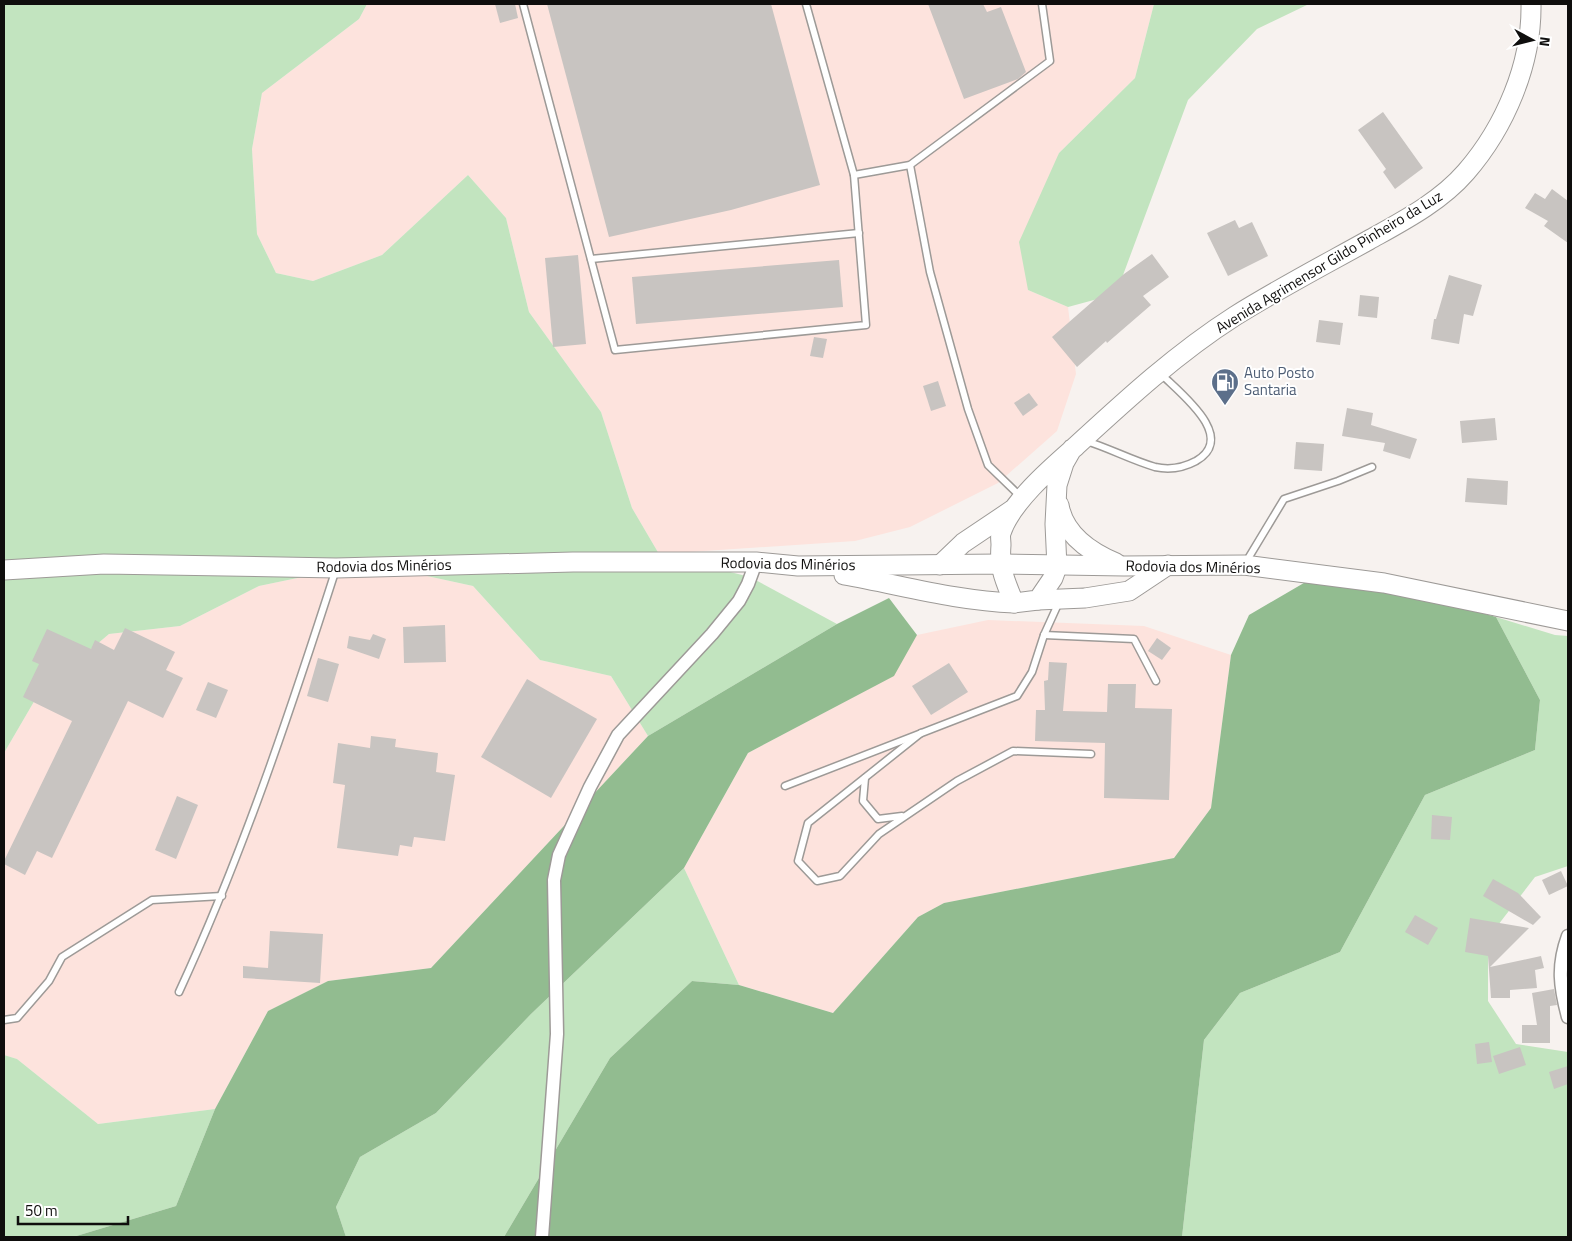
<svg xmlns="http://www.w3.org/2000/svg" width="1572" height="1241" viewBox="0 0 1572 1241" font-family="'Titillium Web',sans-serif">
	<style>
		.industrial { fill: #fde3dd }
		.green { fill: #c2e4bf }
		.forest { fill: #92bc90 }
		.building { fill: #c8c4c1 }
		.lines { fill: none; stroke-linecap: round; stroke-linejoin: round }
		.lane-casing { stroke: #9d9a97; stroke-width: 9 }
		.street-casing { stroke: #9d9a97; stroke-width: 15 }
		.primary-casing { stroke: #9d9a97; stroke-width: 21 }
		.lane { stroke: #fff; stroke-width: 6 }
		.street { stroke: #fff; stroke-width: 12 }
		.primary { stroke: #fff; stroke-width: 19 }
		.labels { text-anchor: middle; stroke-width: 4; stroke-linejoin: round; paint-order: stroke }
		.street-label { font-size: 15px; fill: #0f0e0d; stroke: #fff }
		.service-label { font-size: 15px; fill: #4e5e75; stroke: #fff; text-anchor: start }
	</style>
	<rect width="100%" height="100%" fill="#f7f2ef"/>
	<g class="industrial">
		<path d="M367 4H1154L1135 78 1059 153 1028 290 1068 307 1076 374 1057 431 998 483 910 527 855 541 659 554 632 508 601 412 529 312 506 218 468 175 382 255 313 281 276 273 257 234 252 149 262 93 359 19Z"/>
		<path d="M307 576H427L473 586 540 660 611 676 648 736 431 968 328 981 268 1011 215 1109 98 1124 17 1059 4 1055V753L39 693 109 634 180 626 259 586Z"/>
		<path d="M988 620 1144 626 1231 655 1211 808 1174 858 944 903 918 917 833 1013 739 985 684 868 748 753 893 676 917 635Z"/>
	</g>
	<g class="green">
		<path d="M4 4H367L359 19 262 93 252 149 257 234 276 273 313 281 382 255 468 175 506 218 529 312 601 412 632 508 659 554 750 577 837 624 648 736 611 676 540 660 473 586 427 576H307L259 586 180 626 109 634 39 693 4 753Z"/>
		<path d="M1154 4H1309L1257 29 1188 100 1116 294 1068 307 1028 290 1019 242 1059 153 1135 78Z"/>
		<path d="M1496 617 1555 635 1568 636V866L1535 877 1488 938V1001L1516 1044 1568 1052V1237H1182L1204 1040 1240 993 1340 952 1425 795 1535 750 1540 700Z"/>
		<path d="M684 868 739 985 692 981 610 1058 504 1237H346L336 1207 360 1157 436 1113 531 1014Z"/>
		<path d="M4 1055 17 1059 98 1124 215 1109 176 1206 73 1237H4Z"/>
	</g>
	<g class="forest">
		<path d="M1309 580 1394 588 1496 617 1540 700 1535 750 1425 795 1340 952 1240 993 1204 1040 1182 1237H504L610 1058 692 981 739 985 833 1013 918 917 944 903 1174 858 1211 808 1231 655 1249 615Z"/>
		<path d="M889 598 917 635 894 676 748 753 684 868 531 1014 436 1113 360 1157 336 1207 346 1237H73L176 1206 215 1109 268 1011 328 981 431 968 648 736 837 624Z"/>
	</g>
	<g class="building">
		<path d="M495 4H515L518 18 500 23Z"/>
		<path d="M547 4H771L820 185 731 210 609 237Z"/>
		<path d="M928 4H983L987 12 1001 7 1026 72 1018 79 964 99Z"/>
		<path d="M1383 112 1423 168 1395 189 1383 172 1386 169 1358 130Z"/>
		<path d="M1552 189 1568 201V243L1544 226 1548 221 1525 208 1535 193 1545 199Z"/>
		<path d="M1235 220 1239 228 1252 222 1268 256 1228 276 1207 233Z"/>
		<path d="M1152 254 1169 277 1143 296 1151 305 1107 343 1106 341 1077 367 1052 337 1124 274Z"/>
		<path d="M578 255 586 344 553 347 545 258Z"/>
		<path d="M839 260 843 307 636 324 632 277Z"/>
		<path d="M1449 275 1482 285 1473 316 1464 314 1459 344 1431 339 1434 319H1436Z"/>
		<path d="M1360 295 1379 297 1377 318 1358 316Z"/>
		<path d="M1319 320 1343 323 1340 345 1316 342Z"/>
		<path d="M814 337 827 339 823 358 810 356Z"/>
		<path d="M938 381 946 406 931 411 923 386Z"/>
		<path d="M1029 393 1038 405 1023 416 1014 403Z"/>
		<path d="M1347 408 1373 413 1371 425 1417 439 1410 459 1383 451 1385 443 1342 436Z"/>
		<path d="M1495 418 1497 440 1462 443 1460 421Z"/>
		<path d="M1296 442 1324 444 1322 471 1294 469Z"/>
		<path d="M1467 478 1508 481 1507 505 1465 502Z"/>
		<path d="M445 625 446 662 404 663 403 627Z"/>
		<path d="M125 628 175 652 166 670 183 678 163 718 128 701 52 858 37 851 25 875 4 864V861L72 721 23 697 39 664 32 661 47 629 91 649 95 640 114 650Z"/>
		<path d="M373 634 386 639 379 659 347 648 349 636 370 640Z"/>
		<path d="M1157 638 1171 648 1162 660 1148 651Z"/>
		<path d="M318 658 339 664 328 702 307 696Z"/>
		<path d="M1049 662 1067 663 1063 711 1107 712 1108 684H1136L1135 708 1172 709 1169 800 1104 798 1105 743 1035 741 1036 710H1045L1044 681 1048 680Z"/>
		<path d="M949 663 968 692 931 715 912 686Z"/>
		<path d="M527 679 597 719 551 798 481 757Z"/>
		<path d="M208 682 228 690 216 718 196 710Z"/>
		<path d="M371 736 396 739 395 747 438 753 436 772 455 775 445 841 414 837 412 847 400 845 398 856 337 848 345 785 333 783 338 743 370 748Z"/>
		<path d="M177 796 198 805 176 859 155 850Z"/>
		<path d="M1432 815 1452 817 1450 840 1431 839Z"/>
		<path d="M1561 871 1568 886 1549 895 1542 880Z"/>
		<path d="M1493 879 1518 893 1541 917 1533 925 1483 896Z"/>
		<path d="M1415 915 1438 928 1428 945 1405 932Z"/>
		<path d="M1470 918 1529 928 1490 967 1541 956 1544 968 1535 970 1537 988 1510 990V998H1491L1488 956 1465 952Z"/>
		<path d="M270 931 323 934 320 983 243 978V966L268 968Z"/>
		<path d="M1554 989 1557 1005 1550 1006V1043H1522V1025H1537L1532 993Z"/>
		<path d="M1489 1042 1492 1062 1477 1064 1475 1044Z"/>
		<path d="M1520 1047 1526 1065 1499 1074 1493 1056Z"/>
		<path d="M1568 1066V1084L1554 1089 1549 1072Z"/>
	</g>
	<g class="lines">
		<g class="lane-casing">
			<g id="lane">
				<path d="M523 4 615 350 866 325 854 175 806 4"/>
				<path d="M910 165 930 272 968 409 988 465 1021 497"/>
				<path d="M854 175 910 165 1050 61 1042 4"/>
				<path d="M591 259 859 233"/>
				<path d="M1086 441C1109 448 1131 460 1155 467 1169 470 1183 468 1196 461 1238 437 1180 393 1161 374"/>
				<path d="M1246 562 1284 499 1338 481 1372 467"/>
				<path d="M1044 635 1134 639 1156 681"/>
				<path d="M921 733 808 823 798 861 817 881 840 876 879 834 957 781 1013 751 1091 754"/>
				<path d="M865 778 863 801 878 819 902 816"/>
				<path d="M785 786 1017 696 1032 672 1044 635 1059 602"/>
				<path d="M179 992C242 856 290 712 336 569"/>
				<path d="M4 1020 17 1018 49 981 62 957 152 900 222 896"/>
			</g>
		</g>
		<g class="street-casing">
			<g id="street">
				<path d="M1568 936C1557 966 1560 987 1568 1017"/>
				<path d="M542 1237 557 1034 554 880 559 855 590 787 618 735 712 634 739 601 748 584 756 562"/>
			</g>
		</g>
		<g class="primary-casing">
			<g id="primary">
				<path d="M1072 449 1064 463 1057 485 1055 524 1057 567 1053 578 1038 600 1014 603C1005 580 999 570 1001 545 1001 541 1000 536 1001 533 1011 502 1052 467 1076 446 1126 400 1177 353 1235 316 1278 289 1324 265 1369 240 1403 221 1440 202 1466 172 1505 127 1532 64 1531 4"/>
				<path d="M1059 505C1064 535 1090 552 1116 563"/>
				<path d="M940 565 963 543 1012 510"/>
				<path d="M4 570 104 564 336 568 573 562H756L798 566 1000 564 1124 566 1244 565 1384 583 1568 621"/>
				<path d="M844 575C901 585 956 601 1014 603"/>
				<path d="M1038 600 1085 598 1129 591 1168 565"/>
			</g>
		</g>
		<use href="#lane" class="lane"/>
		<use href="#street" class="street"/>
		<use href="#primary" class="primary"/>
	</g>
	<defs>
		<g id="fuel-pin" transform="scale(1.4375)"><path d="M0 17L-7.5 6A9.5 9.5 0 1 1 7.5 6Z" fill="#5c6f8a" stroke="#fff"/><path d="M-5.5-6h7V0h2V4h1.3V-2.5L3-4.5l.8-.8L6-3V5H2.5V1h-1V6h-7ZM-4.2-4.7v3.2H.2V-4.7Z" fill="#fff"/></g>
	</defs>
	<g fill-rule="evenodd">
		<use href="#fuel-pin" x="1225" y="382"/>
	</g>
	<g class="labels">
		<g class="street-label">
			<text transform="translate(1329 262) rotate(-31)" y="5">Avenida Agrimensor Gildo Pinheiro da Luz</text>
			<text transform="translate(788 564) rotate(1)" y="5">Rodovia dos Minérios</text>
			<text transform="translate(384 566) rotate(-1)" y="5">Rodovia dos Minérios</text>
			<text transform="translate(1193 567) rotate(1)" y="5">Rodovia dos Minérios</text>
		</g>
		<g class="service-label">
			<text x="1244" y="378">Auto Posto<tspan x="1244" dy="17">Santaria</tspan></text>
		</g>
	</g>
	<rect width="1572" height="1241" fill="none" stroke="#0f0e0d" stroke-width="10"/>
	<g transform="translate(1532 40) rotate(97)" stroke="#ffffff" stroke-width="4" paint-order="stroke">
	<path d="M0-4L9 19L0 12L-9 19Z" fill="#0f0e0d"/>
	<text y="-8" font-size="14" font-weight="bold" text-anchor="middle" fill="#0f0e0d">N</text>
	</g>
	<path d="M18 1216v8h110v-8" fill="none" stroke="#0f0e0d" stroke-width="2.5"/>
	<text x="25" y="1216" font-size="15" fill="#0f0e0d" stroke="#ffffff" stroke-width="4" paint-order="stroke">50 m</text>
</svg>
